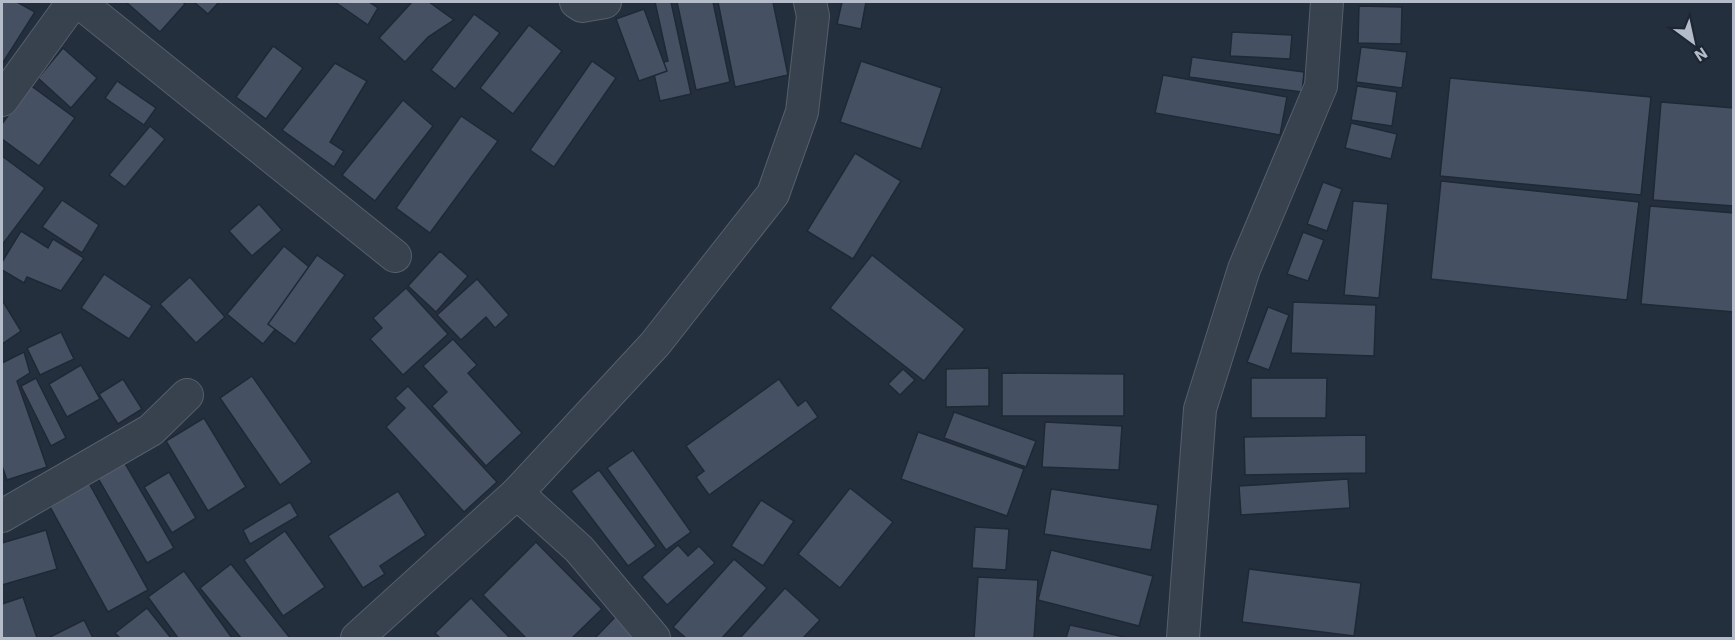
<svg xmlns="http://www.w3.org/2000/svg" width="1735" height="640" viewBox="0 0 1735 640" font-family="'IBM Plex Sans',sans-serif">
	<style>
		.building { fill: #455162; stroke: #1f2835; stroke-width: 1.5 }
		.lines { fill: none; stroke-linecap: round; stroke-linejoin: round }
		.street-casing { stroke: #565f6c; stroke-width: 34 }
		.street { stroke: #38414e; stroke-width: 32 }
	</style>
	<rect width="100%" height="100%" fill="#242f3e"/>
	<g class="building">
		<path d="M2 2H17L35 12 2 64Z"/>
		<path d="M126 2H183L185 4 160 32Z"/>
		<path d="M194 2H219L208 14Z"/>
		<path d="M335 2H369L378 8 368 25Z"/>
		<path d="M412 2H429L454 20 428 37 405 62 379 38Z"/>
		<path d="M655 2H671L691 94 660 101 652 65 668 61Z"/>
		<path d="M677 2H713L730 82 696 90Z"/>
		<path d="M718 2H773L788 75 735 87Z"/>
		<path d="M842 2H866L861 29 837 24Z"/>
		<path d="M1359 6 1402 7 1401 44 1358 43Z"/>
		<path d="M644 9 667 71 639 81 616 19Z"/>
		<path d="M474 14 500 33 455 89 431 70Z"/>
		<path d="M529 25 562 51 513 114 480 88Z"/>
		<path d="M1232 32 1292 35 1290 59 1230 56Z"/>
		<path d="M273 46 303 68 266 119 236 97Z"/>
		<path d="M1361 47 1407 52 1402 88 1356 82Z"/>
		<path d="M63 48 97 78 71 108 38 78Z"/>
		<path d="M1192 57 1304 72 1302 92 1189 77Z"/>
		<path d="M592 61 616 78 554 167 530 150Z"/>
		<path d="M861 61 942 88 921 149 840 122Z"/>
		<path d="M335 63 367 81 330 142 344 151 334 167 282 130Z"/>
		<path d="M1163 75 1287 97 1280 135 1155 113Z"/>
		<path d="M1450 78 1651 97 1641 195 1440 176Z"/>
		<path d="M117 81 156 108 144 125 105 98Z"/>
		<path d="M30 85 75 118 39 166 2 139V124Z"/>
		<path d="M1357 86 1397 92 1392 126 1351 120Z"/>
		<path d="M403 100 433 126 375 201 342 175Z"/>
		<path d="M1661 102 1734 108V206L1653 200Z"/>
		<path d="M461 116 498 141 430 233 396 208Z"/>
		<path d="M1351 123 1397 134 1391 159 1345 148Z"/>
		<path d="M150 126 165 139 125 187 109 175Z"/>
		<path d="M855 153 901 181 853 259 807 231Z"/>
		<path d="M2 156 45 188 2 245Z"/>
		<path d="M1441 181 1639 202 1627 300 1431 279Z"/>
		<path d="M1323 182 1342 189 1327 231 1307 224Z"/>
		<path d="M62 200 99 225 82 253 42 227Z"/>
		<path d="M1353 201 1388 204 1379 298 1344 295Z"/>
		<path d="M259 204 282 230 252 256 229 231Z"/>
		<path d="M1650 206 1734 213V312L1641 304Z"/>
		<path d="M21 231 48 248 53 239 84 258 61 291 27 277 24 283 2 270V262Z"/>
		<path d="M1303 232 1324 240 1308 281 1287 274Z"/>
		<path d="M284 246 320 276 263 344 227 314Z"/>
		<path d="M440 251 468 276 436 312 408 286Z"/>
		<path d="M317 255 345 275 295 344 268 324Z"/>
		<path d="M872 255 965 329 924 381 830 308Z"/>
		<path d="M104 274 152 306 129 339 81 308Z"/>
		<path d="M190 277 225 317 196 343 160 304Z"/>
		<path d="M477 279 509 315 495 328 486 317 461 340 437 315Z"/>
		<path d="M406 288 448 334 403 375 370 339 382 328 373 318Z"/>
		<path d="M2 300 21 331 2 344Z"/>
		<path d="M1293 302 1376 305 1374 356 1291 353Z"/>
		<path d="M1268 307 1289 315 1269 370 1247 362Z"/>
		<path d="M61 332 74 359 40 375 27 348Z"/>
		<path d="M453 339 477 365 468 373 522 433 486 466 432 406 447 392 423 366Z"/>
		<path d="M24 352 30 373 17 381 47 467 7 480 2 466V363Z"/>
		<path d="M81 365 100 399 67 417 49 384Z"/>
		<path d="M989 368V406L946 407V369Z"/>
		<path d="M903 369 915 380 900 395 888 384Z"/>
		<path d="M1002 373 1124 374V416H1002Z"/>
		<path d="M252 376 312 462 280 485 220 398Z"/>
		<path d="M36 378 66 438 51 446 21 386Z"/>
		<path d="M1251 378H1327L1326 418H1251Z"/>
		<path d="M123 379 142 409 118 424 99 394Z"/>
		<path d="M779 379 798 406 806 400 818 417 709 495 696 477 704 471 686 446Z"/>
		<path d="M408 386 497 482 464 512 386 427 405 408 395 398Z"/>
		<path d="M954 412 1036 441 1026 467 944 438Z"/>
		<path d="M204 418 246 487 208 511 166 441Z"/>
		<path d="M1045 422 1122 426 1119 470 1042 467Z"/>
		<path d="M918 432 1024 469 1007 516 901 479Z"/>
		<path d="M1366 435V473L1245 475 1244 437Z"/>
		<path d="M633 450 691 532 666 550 607 468Z"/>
		<path d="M119 453 174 548 147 563 92 468Z"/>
		<path d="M599 470 656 546 628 566 571 491Z"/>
		<path d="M169 472 196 518 172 533 144 487Z"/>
		<path d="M84 474 148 590 108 612 44 496Z"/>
		<path d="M1348 479 1350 508 1241 515 1239 486Z"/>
		<path d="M850 488 893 522 840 588 798 554Z"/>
		<path d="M1051 489 1158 505 1151 550 1044 534Z"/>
		<path d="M398 491 426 535 380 566 385 574 363 588 328 536Z"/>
		<path d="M761 500 794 521 763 566 731 546Z"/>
		<path d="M290 502 298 516 250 544 243 530Z"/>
		<path d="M975 527 1009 529 1006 570 972 568Z"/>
		<path d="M46 530 57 569 2 585V543Z"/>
		<path d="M285 531 325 587 283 616 244 560Z"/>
		<path d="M536 542 602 609 572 638H526L483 595Z"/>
		<path d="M678 545 688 556 699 546 715 563 667 605 642 577Z"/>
		<path d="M1051 550 1153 576 1139 626 1038 600Z"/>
		<path d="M734 559 767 588 722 638H686L673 627Z"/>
		<path d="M231 564 290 638H241L200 588Z"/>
		<path d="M1249 569 1361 583 1354 636 1242 622Z"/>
		<path d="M184 571 232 638H178L148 597Z"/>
		<path d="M978 577 1038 580 1034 638H974Z"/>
		<path d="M785 588 820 620 803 638H740Z"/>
		<path d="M23 597 37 638H2V604Z"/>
		<path d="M471 598 510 638H440L435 633Z"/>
		<path d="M147 608 171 638H120L115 633Z"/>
		<path d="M618 614 645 638H595Z"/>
		<path d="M84 620 93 638H50V637Z"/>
		<path d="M1070 625 1129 638H1066Z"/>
	</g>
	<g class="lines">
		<g class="street-casing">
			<g id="street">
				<path d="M79 2 395 256"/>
				<path d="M576 2 582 6 605 2"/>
				<path d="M2 100 73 2"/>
				<path d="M517 493 579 549 654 638"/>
				<path d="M2 516 151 430 187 395"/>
				<path d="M357 638 517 493 655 344 773 194 802 112 813 16 810 2"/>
				<path d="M1183 638 1200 409 1244 269 1321 86 1327 2"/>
			</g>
		</g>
		<use href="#street" class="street"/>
	</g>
	<rect width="1735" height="640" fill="none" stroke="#b4bcc9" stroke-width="6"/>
	<g transform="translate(1693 42) rotate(147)" stroke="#1d2633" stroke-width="4.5" paint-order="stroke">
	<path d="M0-4.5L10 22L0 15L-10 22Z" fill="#b4bcc9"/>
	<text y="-9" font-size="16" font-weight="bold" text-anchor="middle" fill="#b4bcc9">N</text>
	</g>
</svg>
